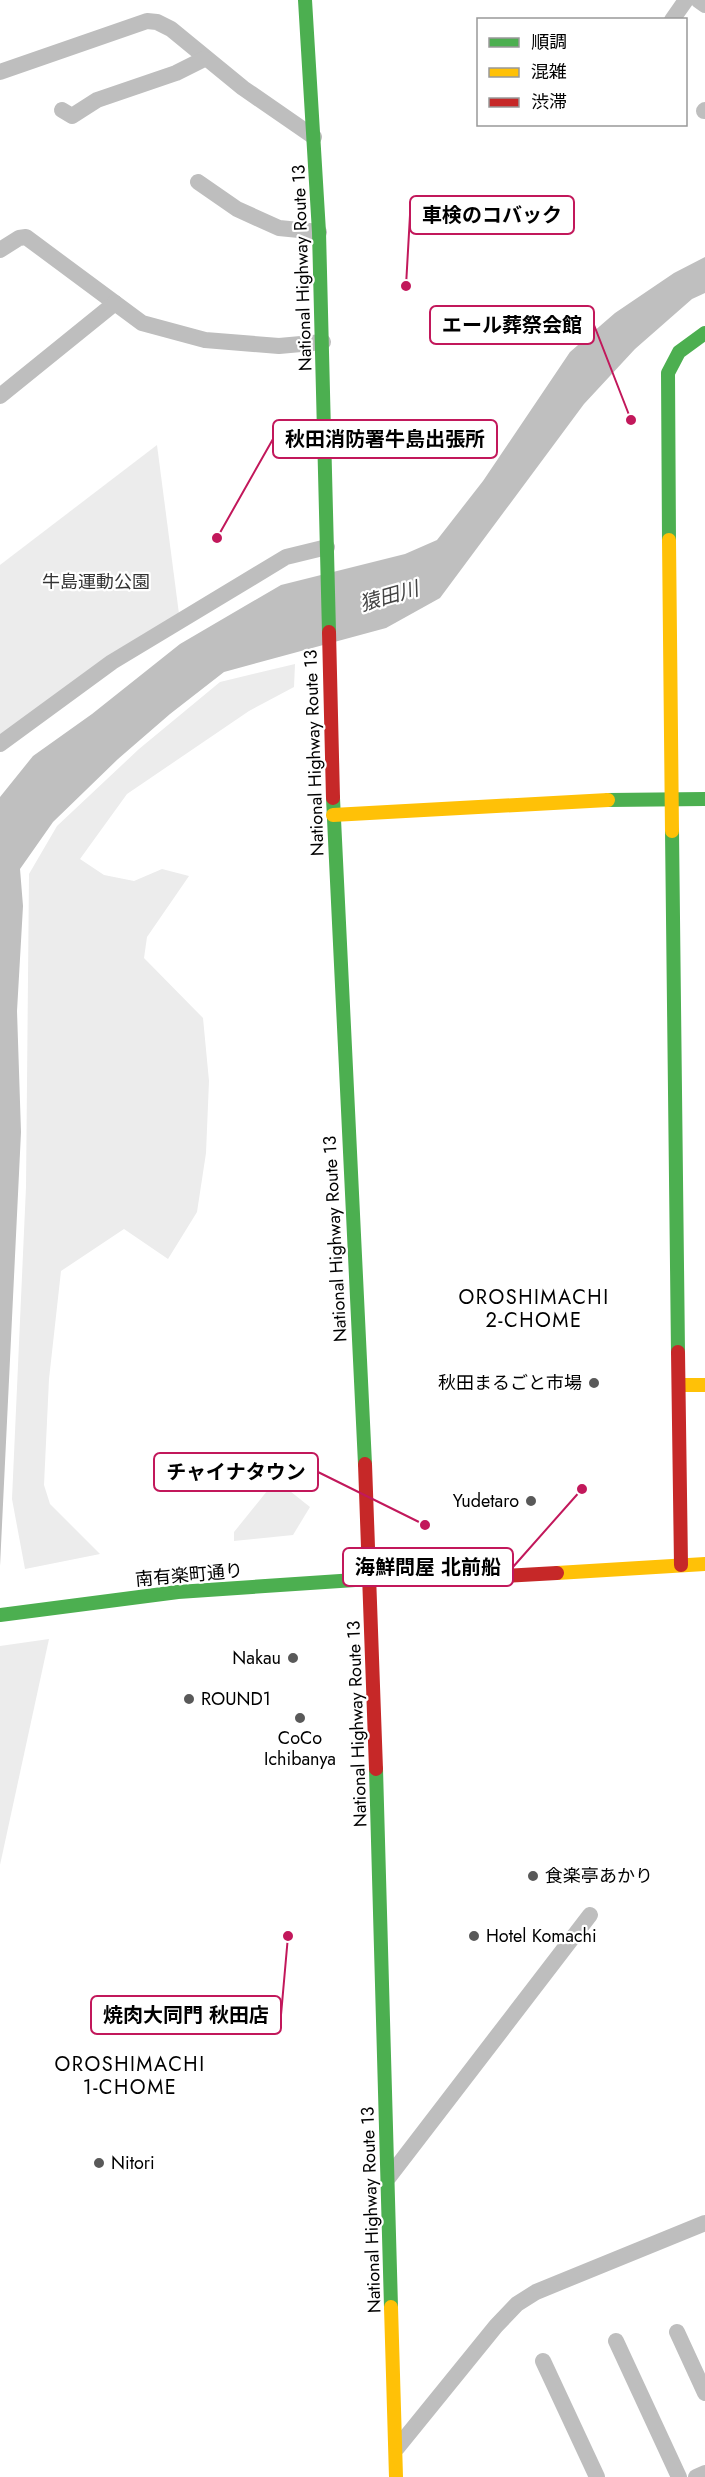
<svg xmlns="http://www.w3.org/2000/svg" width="705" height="2477" viewBox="0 0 705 2477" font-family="Jost,'Noto Sans JP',sans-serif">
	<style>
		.green { fill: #ececec }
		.water { fill: #bfbfbf }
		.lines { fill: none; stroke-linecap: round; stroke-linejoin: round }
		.street { stroke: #bebebe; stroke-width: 16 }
		.fast { stroke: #4caf50; stroke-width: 14 }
		.slow { stroke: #ffc107; stroke-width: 14 }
		.jam { stroke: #c62828; stroke-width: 14 }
		.poi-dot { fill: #595959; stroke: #fff; stroke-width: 2 }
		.labels { text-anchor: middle; stroke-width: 4.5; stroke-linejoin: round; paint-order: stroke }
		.street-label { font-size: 18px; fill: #000; stroke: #fff }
		.park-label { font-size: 18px; fill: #333; stroke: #fff }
		.poi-label { font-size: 18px; fill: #000; stroke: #fff; text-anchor: start }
		.water-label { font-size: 20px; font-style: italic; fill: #444; stroke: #fff }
		.neighbourhood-label { font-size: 20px; letter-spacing: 1.5px; fill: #000; stroke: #fff }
		.leader { fill: none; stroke: #c2185b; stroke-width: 2 }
		.callout-dot { fill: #c2185b; stroke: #fff; stroke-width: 2 }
		.callout { fill: #fff; stroke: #c2185b; stroke-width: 2 }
		.callout-label { font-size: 20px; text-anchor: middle; font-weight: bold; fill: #000 }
	</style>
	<rect width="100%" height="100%" fill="#fff"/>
	<g class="green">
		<path d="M157 445 179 614 0 736V565Z"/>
		<path d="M295 664 294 687 249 711 127 794 80 859 104 875 134 881 162 869 189 876 147 937 144 958 203 1018 209 1081 206 1153 197 1212 168 1259 124 1229 61 1271 49 1379 44 1485 50 1504 100 1554 25 1569 12 1499 26 1187 29 874 57 826 139 749 220 682Z"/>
		<path d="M276 1480 310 1507 293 1535 234 1541V1532Z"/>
		<path d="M49 1639 0 1865V1646Z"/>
	</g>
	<path class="water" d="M705 257V293L692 299 635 349 584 404 440 598 386 628 224 672 170 714 118 759 53 822 20 869 23 906 17 1011 21 1132 0 1566V797L33 756 92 714 180 644 281 585 405 554 437 540 483 481 570 352 615 313 674 273Z"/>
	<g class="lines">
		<g class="street">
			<path d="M698 0 705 5"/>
			<path d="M672 20 686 0"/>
			<path d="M0 72 147 21 157 22 171 29 243 88 314 137"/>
			<path d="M62 110 72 116 97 100 176 73 204 59"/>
			<path d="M704 111 705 110"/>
			<path d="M198 182 237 209 279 228 319 232"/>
			<path d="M0 250 19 238 26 237 115 303"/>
			<path d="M0 396 115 303 142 323 205 340 279 346 323 342"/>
			<path d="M0 744 112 662 286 557 327 547"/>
			<path d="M389 2177 590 1915"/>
			<path d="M677 2332 705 2393"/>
			<path d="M616 2341 679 2477"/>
			<path d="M543 2361 597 2477"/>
			<path d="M397 2448 496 2326 517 2304 536 2292 705 2223"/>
			<path d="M696 2477 705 2473"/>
		</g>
		<g class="fast">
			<path d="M305 0 319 232 329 632"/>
			<path d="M669 540 668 373 679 352 705 333"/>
			<path d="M333 798 365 1464"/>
			<path d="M608 800 705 799"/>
			<path d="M672 831 678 1352"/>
			<path d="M0 1615 178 1592 370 1579"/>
			<path d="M376 1769 391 2307"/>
		</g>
		<g class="slow">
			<path d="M669 540 672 831"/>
			<path d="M333 815 608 800"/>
			<path d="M679 1385H705"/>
			<path d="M557 1573 705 1564"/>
			<path d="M391 2307 396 2477"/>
		</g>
		<g class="jam">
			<path d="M329 632 333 798"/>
			<path d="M678 1352 681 1565"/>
			<path d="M365 1464 376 1769"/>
			<path d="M370 1579H447L557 1573"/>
		</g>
	</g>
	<g class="poi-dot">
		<circle cx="594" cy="1383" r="6"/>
		<circle cx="531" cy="1501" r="6"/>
		<circle cx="293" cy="1658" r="6"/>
		<circle cx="189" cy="1699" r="6"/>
		<circle cx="300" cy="1718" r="6"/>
		<circle cx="533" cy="1876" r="6"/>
		<circle cx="474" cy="1936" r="6"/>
		<circle cx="99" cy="2163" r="6"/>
	</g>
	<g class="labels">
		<g class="street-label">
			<text transform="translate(302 268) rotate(-92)" y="6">National Highway Route 13</text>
			<text transform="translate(314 753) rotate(-92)" y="6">National Highway Route 13</text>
			<text transform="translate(335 1239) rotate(-93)" y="6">National Highway Route 13</text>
			<text transform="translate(189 1575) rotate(-5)" y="6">南有楽町通り</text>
			<text transform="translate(357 1724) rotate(-92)" y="6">National Highway Route 13</text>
			<text transform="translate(371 2210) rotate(-92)" y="6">National Highway Route 13</text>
		</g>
		<g class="park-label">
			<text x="96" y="588">牛島運動公園</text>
		</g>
		<g class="poi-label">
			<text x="582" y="1389" text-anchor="end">秋田まるごと市場</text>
			<text x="519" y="1507" text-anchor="end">Yudetaro</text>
			<text x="281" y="1664" text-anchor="end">Nakau</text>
			<text x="201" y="1705">ROUND1</text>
			<text x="300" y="1744" text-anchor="middle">CoCo<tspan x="300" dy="21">Ichibanya</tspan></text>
			<text x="545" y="1882">食楽亭あかり</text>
			<text x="486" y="1942">Hotel Komachi</text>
			<text x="111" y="2169">Nitori</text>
		</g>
		<g class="water-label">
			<text transform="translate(389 596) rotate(-16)" y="7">猿田川</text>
		</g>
		<g class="neighbourhood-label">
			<text x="534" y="1304">OROSHIMACHI<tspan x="534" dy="23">2-CHOME</tspan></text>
			<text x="130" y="2071">OROSHIMACHI<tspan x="130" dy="23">1-CHOME</tspan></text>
		</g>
	</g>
	<path class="leader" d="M406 286L410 215M631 420L594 325M217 538L273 439M425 1525L318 1472M582 1489L513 1567M288 1936L281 2015"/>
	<g class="callout-dot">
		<circle cx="406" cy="286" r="6"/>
		<circle cx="631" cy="420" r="6"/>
		<circle cx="217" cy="538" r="6"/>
		<circle cx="425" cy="1525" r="6"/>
		<circle cx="582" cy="1489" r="6"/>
		<circle cx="288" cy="1936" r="6"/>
	</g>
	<g class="callout">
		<rect x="410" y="196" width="164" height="38" rx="6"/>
		<rect x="430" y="306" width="164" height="38" rx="6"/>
		<rect x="273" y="420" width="224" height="38" rx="6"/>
		<rect x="154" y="1453" width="164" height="38" rx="6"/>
		<rect x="343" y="1548" width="170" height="38" rx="6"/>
		<rect x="91" y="1996" width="190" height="38" rx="6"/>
	</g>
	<g class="callout-label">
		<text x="492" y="222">車検のコバック</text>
		<text x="512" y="332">エール葬祭会館</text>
		<text x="385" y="446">秋田消防署牛島出張所</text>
		<text x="236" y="1479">チャイナタウン</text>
		<text x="428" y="1574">海鮮問屋 北前船</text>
		<text x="186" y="2022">焼肉大同門 秋田店</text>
	</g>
	<rect x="477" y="18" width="210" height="108" fill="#ffffff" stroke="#999999" stroke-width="1.5"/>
	<rect x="489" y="38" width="30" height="9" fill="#4caf50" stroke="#999999" stroke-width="1.5"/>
	<text x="531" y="48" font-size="18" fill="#000000">順調</text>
	<rect x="489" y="68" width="30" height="9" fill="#ffc107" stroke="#999999" stroke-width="1.5"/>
	<text x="531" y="78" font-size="18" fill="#000000">混雑</text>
	<rect x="489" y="98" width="30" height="9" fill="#c62828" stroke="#999999" stroke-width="1.5"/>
	<text x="531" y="108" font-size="18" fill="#000000">渋滞</text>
</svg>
